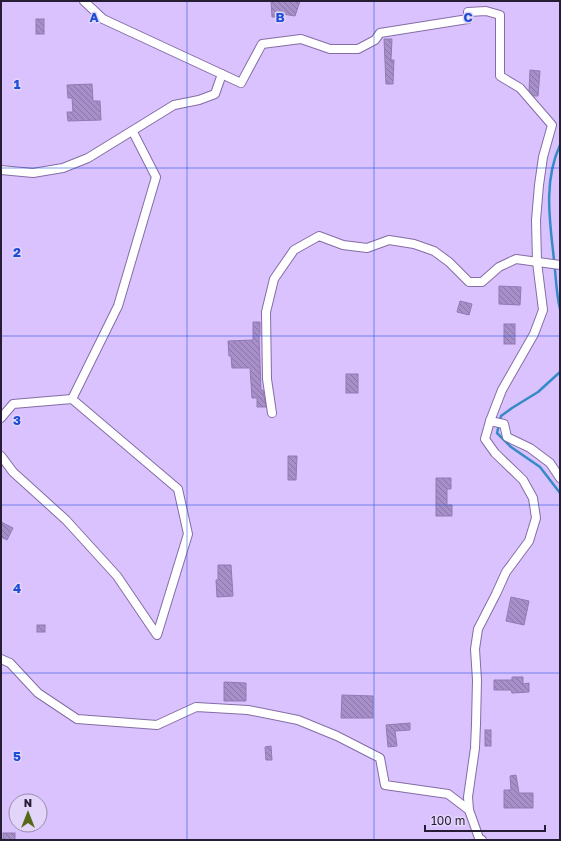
<svg xmlns="http://www.w3.org/2000/svg" width="561" height="841" viewBox="0 0 561 841" font-family="'Golos Text',sans-serif">
	<style>
		.lines { fill: none; stroke-linecap: round; stroke-linejoin: round }
		.stream { stroke: #358bc7; stroke-width: 2.5 }
		.building { fill: url(#building-back-hatch); stroke: #917ab3 }
		.street-casing { stroke: #846da5; stroke-width: 10 }
		.street { stroke: #fff; stroke-width: 8 }
		.grid { fill: none; stroke: #1d4ed8; stroke-width: 1; stroke-opacity: 0.55 }
		.grid-label { font-size: 13px; text-anchor: middle; font-weight: bold; fill: #1d4ed8; stroke: #e3d5fa; stroke-width: 3; stroke-linejoin: round; paint-order: stroke }
	</style>
	<defs>
		<pattern id="building-back-hatch" width="6" height="6" patternUnits="userSpaceOnUse"><rect width="6" height="6" fill="#a790ca"/><path d="M-1 5l2 2M0 0l6 6M5-1l2 2" fill="none" stroke="#8875a5"/></pattern>
	</defs>
	<rect width="100%" height="100%" fill="#dac2ff"/>
	<g class="lines">
		<g class="stream">
			<path d="M560 145C543 182 550 222 554 260 556 276 556 293 560 309"/>
			<path d="M560 372 538 392 512 408 501 416 497 433 511 447 540 467 560 493"/>
		</g>
	</g>
	<g class="building">
		<path d="M271 1H300L295 16 283 14V17H272Z"/>
		<rect x="36" y="19" width="8" height="15"/>
		<path d="M384 39H392L391 60H394L393 84H386Z"/>
		<path d="M530 70 540 71 538 96H534L529 91Z"/>
		<path d="M92 84 93 101H100L101 120 68 121 67 112H73L72 98H68L67 85Z"/>
		<path d="M499 286 521 287 520 305 499 304Z"/>
		<path d="M460 301 472 304 469 315 457 312Z"/>
		<path d="M253 322H260V336H259L261 390H263L266 407H257V398H252L250 368H232L231 356H229L228 341 253 340Z"/>
		<rect x="504" y="324" width="11" height="20"/>
		<rect x="346" y="374" width="12" height="19"/>
		<path d="M288 456H297L296 480H288Z"/>
		<path d="M436 478H451V489H447V505H452V516H436Z"/>
		<path d="M1 522 13 528 7 540 1 537Z"/>
		<path d="M218 565H231L233 596 217 597 216 580H218Z"/>
		<path d="M511 597 529 601 524 625 506 621Z"/>
		<rect x="37" y="625" width="8" height="7"/>
		<path d="M512 677H523V684L529 683V692L512 693 511 690H494V680H512Z"/>
		<path d="M224 682 246 683V701H224Z"/>
		<path d="M342 695 373 696V718H341Z"/>
		<path d="M410 723V730L395 731 397 746 388 747 386 725Z"/>
		<rect x="485" y="730" width="6" height="16"/>
		<path d="M271 746 272 760H266L265 747Z"/>
		<path d="M516 775 519 793H533V808H504V790H511L510 776Z"/>
		<rect x="3" y="833" width="12" height="7"/>
	</g>
	<g class="lines">
		<g class="street-casing">
			<g id="street">
				<path d="M84 1 103 19 241 83 262 44 301 39 330 49H358L375 40 380 33 468 19V12L486 11 500 15V76L520 88 552 125 543 157 539 185 536 220 537 262 543 310 534 334 502 390 490 421 485 439 495 453 523 480 533 498 536 518 529 541 506 572 496 594 478 629 475 649 477 680 476 724 475 748 468 797 469 810"/>
				<path d="M1 170 33 173 63 168 88 158 174 105 199 100 215 94 222 74"/>
				<path d="M72 399 118 306 156 177 133 132"/>
				<path d="M272 413 267 379 266 312 274 279 294 250 319 236 343 245 367 248 389 240 414 244 434 251 449 262 469 282H482L499 267 516 259 560 265"/>
				<path d="M1 418 13 404 72 399 178 489 188 534 157 635 117 576 66 520 13 472 1 456"/>
				<path d="M490 421 504 424 507 437 530 448 550 463 560 478"/>
				<path d="M1 659 10 663 38 693 77 719 157 725 196 707 248 710 298 720 337 736 380 758 385 785 448 794 469 810 479 838 482 840"/>
			</g>
		</g>
		<use href="#street" class="street"/>
	</g>
	<path class="grid" d="M187 1V840M374 1V840M1 168H560M1 336H560M1 505H560M1 673H560"/>
	<g class="grid-label">
		<text x="94" y="22">A</text>
		<text x="280" y="22">B</text>
		<text x="468" y="22">C</text>
		<text x="17" y="89">1</text>
		<text x="17" y="257">2</text>
		<text x="17" y="425">3</text>
		<text x="17" y="593">4</text>
		<text x="17" y="761">5</text>
	</g>
	<rect width="561" height="841" fill="none" stroke="#261c33" stroke-width="4"/>
	<g transform="translate(28 813)"><circle r="19" fill="#e3d5fa" stroke="#978baa"/>
	<path d="M0-3L7 15L0 10L-7 15Z" fill="#556917"/>
	<text y="-6" font-size="11" font-weight="bold" text-anchor="middle" fill="#261c33">N</text>
	</g>
	<path d="M425 825v6h120v-6" fill="none" stroke="#261c33" stroke-width="2"/>
	<text x="431" y="825" font-size="12" fill="#261c33" stroke="#e3d5fa" stroke-width="3" paint-order="stroke">100 m</text>
</svg>
